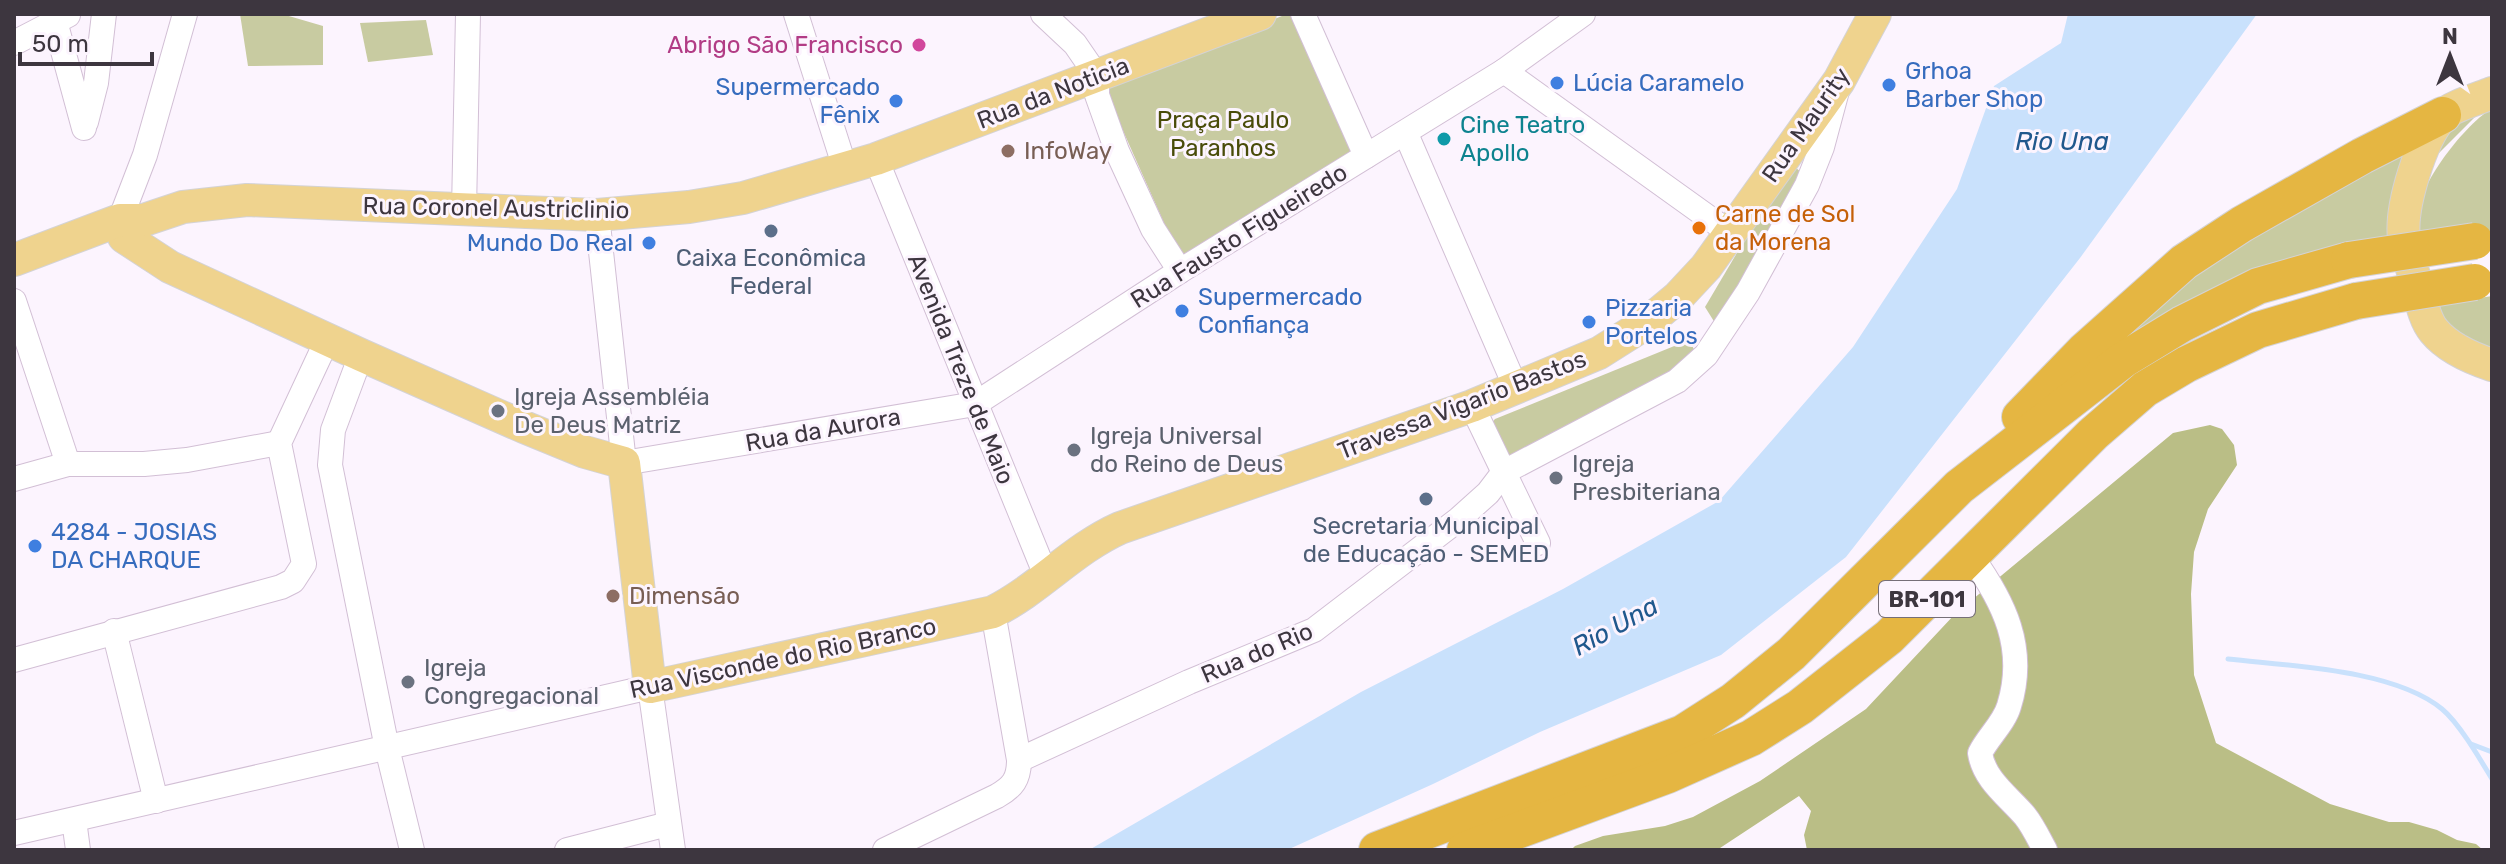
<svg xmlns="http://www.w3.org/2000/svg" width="2506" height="864" viewBox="0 0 2506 864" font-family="Rubik,sans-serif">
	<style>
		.green { fill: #c8cba1 }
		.forest { fill: #babe86 }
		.water { fill: #c9e1fc }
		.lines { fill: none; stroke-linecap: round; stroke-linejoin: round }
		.stream { stroke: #c9e1fc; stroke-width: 5 }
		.minor-casing { stroke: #d2bfd5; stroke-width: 26 }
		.major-casing { stroke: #d4d3d5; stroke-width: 34 }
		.highway-casing { stroke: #d4d3d5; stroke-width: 38 }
		.minor { stroke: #fff; stroke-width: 24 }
		.major { stroke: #efd38e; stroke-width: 32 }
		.highway { stroke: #e5b642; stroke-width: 36 }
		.highway-bridge-casing { stroke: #d4d3d5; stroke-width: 38; stroke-linecap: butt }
		.highway-bridge { stroke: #e5b642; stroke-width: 36 }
		.hotel-dot { fill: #d1479c; stroke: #fcf4fe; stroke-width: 3 }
		.shop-dot { fill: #3f7fe0; stroke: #fcf4fe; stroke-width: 3 }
		.culture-dot { fill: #0f9aa8; stroke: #fcf4fe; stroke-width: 3 }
		.education-dot { fill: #8d6e63; stroke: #fcf4fe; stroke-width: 3 }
		.food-dot { fill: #e8710a; stroke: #fcf4fe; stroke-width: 3 }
		.service-dot { fill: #5c6f8a; stroke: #fcf4fe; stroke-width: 3 }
		.worship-dot { fill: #6b7280; stroke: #fcf4fe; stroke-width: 3 }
		.labels { text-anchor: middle; stroke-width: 6; stroke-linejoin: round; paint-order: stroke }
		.shield { fill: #fcf4fe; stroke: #766f78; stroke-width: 2 }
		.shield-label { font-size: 22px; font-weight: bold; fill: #3d363f }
		.hotel-label { font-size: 24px; fill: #b23c85; stroke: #fcf4fe; text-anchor: end }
		.shop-label { font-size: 24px; fill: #366cbe; stroke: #fcf4fe; text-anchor: start }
		.street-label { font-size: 24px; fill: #3d363f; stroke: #fcf4fe }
		.park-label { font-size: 24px; fill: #494c09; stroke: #fcf4fe }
		.culture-label { font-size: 24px; fill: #0d838f; stroke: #fcf4fe; text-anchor: start }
		.education-label { font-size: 24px; fill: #785e54; stroke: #fcf4fe; text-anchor: start }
		.food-label { font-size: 24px; fill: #c56008; stroke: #fcf4fe; text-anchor: start }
		.service-label { font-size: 24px; fill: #4e5e75; stroke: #fcf4fe }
		.worship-label { font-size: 24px; fill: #5b616d; stroke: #fcf4fe; text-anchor: start }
		.water-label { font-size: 26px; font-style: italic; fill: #20588d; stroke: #fcf4fe }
	</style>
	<rect width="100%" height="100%" fill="#fcf4fe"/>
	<g class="green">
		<path d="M240 14H282L323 26V65L248 66Z"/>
		<path d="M1287 14H1294L1360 155 1180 259 1104 88Z"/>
		<path d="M426 20 433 55 368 62 360 23Z"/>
		<path d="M2492 108V235L2418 247C2416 242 2413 234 2413 228 2415 189 2460 129 2492 108Z"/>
		<path d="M2480 112 2438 154 2421 185 2408 229 2038 415 2195 253Z"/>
		<path d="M1790 163 1807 177 1720 331 1705 307Z"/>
		<path d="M2492 296V370L2431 306Z"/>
		<path d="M1689 340 1702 364 1509 466 1488 427 1495 419Z"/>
	</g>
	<path class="forest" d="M2210 425 2222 429 2234 445 2237 465 2208 509 2194 552 2191 594 2194 675 2216 743 2330 804 2389 822H2409L2437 830 2457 840 2476 844 2483 850H1807L1804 835 1811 811 1799 796 1717 850H1571L1575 846 1603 836 1665 826 1693 817 1760 781 1866 709 1955 614 2173 433Z"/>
	<path class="water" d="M2068 14H2257L2080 258 1846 557 1721 655 1540 732 1433 784 1287 850H1089L1361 692 1563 589 1719 501 1853 347 1957 189 1994 86 2061 43Z"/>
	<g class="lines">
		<g class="stream">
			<path d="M2228 659C2289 666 2393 669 2442 709 2459 723 2480 759 2492 779"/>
			<path d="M2471 744 2492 752"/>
		</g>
		<g class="minor-casing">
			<g id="minor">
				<path d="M53 14 84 128"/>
				<path d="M796 14 845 168"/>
				<path d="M1043 14 1075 44 1097 76V95L1117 151 1153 229 1180 271"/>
				<path d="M1303 14 1366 156"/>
				<path d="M14 43 68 15"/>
				<path d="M1504 71 1730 233"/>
				<path d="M86 122 96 83 104 14"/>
				<path d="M1406 134 1516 388"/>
				<path d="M876 159 1047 578"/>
				<path d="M464 210 468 14"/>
				<path d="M597 215 624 463 975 404 1180 271 1504 71 1583 14"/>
				<path d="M120 220 145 155 185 14"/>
				<path d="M14 301 68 464"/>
				<path d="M361 355 333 430 330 465 387 748 412 850"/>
				<path d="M1472 406 1538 543"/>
				<path d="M14 479 68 464H144L187 460 279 443"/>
				<path d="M1971 556C2004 602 2027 648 2009 706 2004 723 1988 737 1980 753 1984 780 2009 797 2025 816 2033 826 2039 839 2045 850"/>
				<path d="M114 631 156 801"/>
				<path d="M14 660 281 587 293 581 304 564 279 443 328 338"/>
				<path d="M1019 760 1189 682 1314 630 1459 519 1488 493 1504 472 1677 381 1706 355 1748 292 1807 185 1822 147 1837 91"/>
				<path d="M74 820 78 850"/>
				<path d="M14 833 650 687 673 850"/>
				<path d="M567 850 668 824"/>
				<path d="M885 850 997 796C1013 787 1019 779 1019 760L993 612"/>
			</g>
		</g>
		<g class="major-casing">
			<g id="major">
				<path d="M2492 93C2480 98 2450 107 2442 116 2421 139 2400 207 2404 238 2406 254 2413 270 2417 285 2421 300 2424 319 2434 331 2448 348 2471 358 2492 365"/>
				<path d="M124 237 170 267 361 355 524 427 585 452 624 463 650 687 993 612C1039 589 1073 549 1120 528L1472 406 1599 353 1648 322 1678 297 1706 267 1839 81 1875 14"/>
				<path d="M14 260 120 220H144L183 207 247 200 597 215 689 207 743 198 876 159 1260 14"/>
			</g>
		</g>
		<g class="highway-casing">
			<g id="highway">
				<path d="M2020 417 2084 351 2184 262 2242 224 2362 156 2443 115"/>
				<path d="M1377 850 1683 733 1733 701 1791 654 1959 487 2123 360 2182 324 2258 286 2349 260"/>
				<path d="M1465 850 1668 775 1751 738 1800 707 1889 637 2093 434 2145 389 2187 364 2258 330 2356 301"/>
			</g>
		</g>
		<use href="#minor" class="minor"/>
		<use href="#major" class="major"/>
		<use href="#highway" class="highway"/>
		<g class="highway-bridge-casing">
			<g id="highway-bridge">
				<path d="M2349 260 2475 241"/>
				<path d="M2356 301 2475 282"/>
			</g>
		</g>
		<use href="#highway-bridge" class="highway-bridge"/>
	</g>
	<circle class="hotel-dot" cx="919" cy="45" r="8"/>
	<g class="shop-dot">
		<circle cx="1557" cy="83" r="8"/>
		<circle cx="1889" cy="85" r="8"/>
		<circle cx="896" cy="101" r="8"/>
		<circle cx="649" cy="243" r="8"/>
		<circle cx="1182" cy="311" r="8"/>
		<circle cx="1589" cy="322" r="8"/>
		<circle cx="35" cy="546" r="8"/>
	</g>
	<circle class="culture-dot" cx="1444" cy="139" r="8"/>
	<g class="education-dot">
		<circle cx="1008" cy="151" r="8"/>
		<circle cx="613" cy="596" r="8"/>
	</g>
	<circle class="food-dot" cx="1699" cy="228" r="8"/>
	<g class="service-dot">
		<circle cx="771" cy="231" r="8"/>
		<circle cx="1426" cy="499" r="8"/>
	</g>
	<g class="worship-dot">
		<circle cx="498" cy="411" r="8"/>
		<circle cx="1074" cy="450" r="8"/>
		<circle cx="1556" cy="478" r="8"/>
		<circle cx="408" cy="682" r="8"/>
	</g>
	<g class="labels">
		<rect class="shield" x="1879" y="581" width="96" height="36" rx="6"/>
		<g class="shield-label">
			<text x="1927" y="607">BR-101</text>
		</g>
		<g class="hotel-label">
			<text x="903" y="53">Abrigo São Francisco</text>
		</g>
		<g class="shop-label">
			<text x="1905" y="79">Grhoa<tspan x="1905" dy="28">Barber Shop</tspan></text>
			<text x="1573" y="91">Lúcia Caramelo</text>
			<text x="880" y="95" text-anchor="end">Supermercado<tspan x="880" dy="28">Fênix</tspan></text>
			<text x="633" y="251" text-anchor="end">Mundo Do Real</text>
			<text x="1198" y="305">Supermercado<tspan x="1198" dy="28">Confiança</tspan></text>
			<text x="1605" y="316">Pizzaria<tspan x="1605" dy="28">Portelos</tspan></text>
			<text x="51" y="540">4284 - JOSIAS<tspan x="51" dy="28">DA CHARQUE</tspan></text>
		</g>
		<g class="street-label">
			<text transform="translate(1053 93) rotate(-21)" y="8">Rua da Noticia</text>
			<text transform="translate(1806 125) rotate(-55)" y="8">Rua Maurity</text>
			<text transform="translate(496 208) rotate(1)" y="8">Rua Coronel Austriclinio</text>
			<text transform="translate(1239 236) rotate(-32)" y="8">Rua Fausto Figueiredo</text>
			<text transform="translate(961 369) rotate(68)" y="8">Avenida Treze de Maio</text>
			<text transform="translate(1462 405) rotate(-21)" y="8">Travessa Vigario Bastos</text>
			<text transform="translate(823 430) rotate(-10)" y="8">Rua da Aurora</text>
			<text transform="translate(1257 653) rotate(-23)" y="8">Rua do Rio</text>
			<text transform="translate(783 658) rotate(-12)" y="8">Rua Visconde do Rio Branco</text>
		</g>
		<g class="park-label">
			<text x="1223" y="128">Praça Paulo<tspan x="1223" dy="28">Paranhos</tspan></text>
		</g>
		<g class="culture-label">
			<text x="1460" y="133">Cine Teatro<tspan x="1460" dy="28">Apollo</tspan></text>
		</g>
		<g class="education-label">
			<text x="1024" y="159">InfoWay</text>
			<text x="629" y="604">Dimensão</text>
		</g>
		<g class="food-label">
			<text x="1715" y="222">Carne de Sol<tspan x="1715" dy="28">da Morena</tspan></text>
		</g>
		<g class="service-label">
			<text x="771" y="266">Caixa Econômica<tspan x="771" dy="28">Federal</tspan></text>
			<text x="1426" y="534">Secretaria Municipal<tspan x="1426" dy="28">de Educação - SEMED</tspan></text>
		</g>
		<g class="worship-label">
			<text x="514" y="405">Igreja Assembléia<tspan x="514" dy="28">De Deus Matriz</tspan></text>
			<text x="1090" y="444">Igreja Universal<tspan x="1090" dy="28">do Reino de Deus</tspan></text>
			<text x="1572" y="472">Igreja<tspan x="1572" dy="28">Presbiteriana</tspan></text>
			<text x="424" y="676">Igreja<tspan x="424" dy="28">Congregacional</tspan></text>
		</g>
		<g class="water-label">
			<text x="2062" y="150">Rio Una</text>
			<text transform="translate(1615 626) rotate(-29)" y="9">Rio Una</text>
		</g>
	</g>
	<rect width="2506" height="864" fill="none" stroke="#3d363f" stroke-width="32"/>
	<g transform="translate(2450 56)" stroke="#fcf4fe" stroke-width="6" paint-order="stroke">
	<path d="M0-6L14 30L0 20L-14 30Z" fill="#3d363f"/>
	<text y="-12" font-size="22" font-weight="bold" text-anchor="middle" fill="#3d363f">N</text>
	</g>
	<path d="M20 52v12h132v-12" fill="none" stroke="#3d363f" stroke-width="4"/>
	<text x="32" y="52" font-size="24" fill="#3d363f" stroke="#fcf4fe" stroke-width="6" paint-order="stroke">50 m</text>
</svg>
